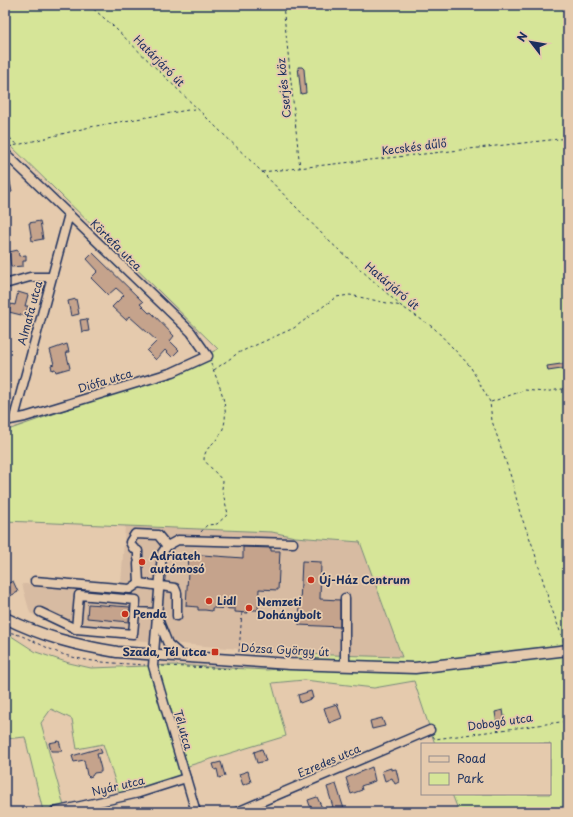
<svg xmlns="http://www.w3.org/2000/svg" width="573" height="817" viewBox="0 0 573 817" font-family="'Playpen Sans',sans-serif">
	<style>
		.built { fill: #d7bba2 }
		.green { fill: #d6e598; stroke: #788a7b }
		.building { fill: #c5a38c; stroke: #1b2f5e }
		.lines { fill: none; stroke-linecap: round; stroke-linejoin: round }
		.minor-casing { stroke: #1b2f5e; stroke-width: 11 }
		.major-casing { stroke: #1b2f5e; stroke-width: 13 }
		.path { stroke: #1b2f5e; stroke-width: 1; stroke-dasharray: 3 3; stroke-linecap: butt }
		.minor { stroke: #e5caad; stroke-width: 8 }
		.major { stroke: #e5caad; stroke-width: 10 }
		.poi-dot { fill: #c8321e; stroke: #e5caad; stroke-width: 1.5 }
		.labels { text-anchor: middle; stroke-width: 3.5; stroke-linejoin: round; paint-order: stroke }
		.street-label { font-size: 11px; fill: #1b2f5e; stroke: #e5caad }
		.poi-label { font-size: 11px; font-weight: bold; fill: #1b2f5e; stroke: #e5caad; text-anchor: start }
	</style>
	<rect width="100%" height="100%" fill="#e5caad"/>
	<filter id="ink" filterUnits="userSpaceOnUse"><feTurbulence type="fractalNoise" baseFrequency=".025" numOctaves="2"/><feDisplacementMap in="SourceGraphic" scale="8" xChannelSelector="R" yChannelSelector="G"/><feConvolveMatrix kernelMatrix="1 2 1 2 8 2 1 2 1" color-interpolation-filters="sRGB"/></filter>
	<g filter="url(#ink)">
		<path class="built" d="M125 526 272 532 295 537 360 542 402 657 298 654 74 635 30 613 22 584 121 585Z"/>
		<path class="green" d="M5 5H568V812H459L452 794H550V744H435L414 681 374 688 304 680 272 683 286 736 188 766 176 780 119 793 103 744 77 749 72 719 51 709 41 723 64 806 43 811 25 737 5 739V632L36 652 69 663 91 668 173 665 267 670 297 667 298 654 402 657 360 542 295 537 272 532 5 521V431L173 372 218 349 5 140Z"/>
		<g class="building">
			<path d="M298 67H302L304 69 306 93 301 94Z"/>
			<path d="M8 172 12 192 5 193V173Z"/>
			<path d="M40 221 43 239 32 241 29 223Z"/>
			<path d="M18 250 19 256 26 255V261H23V266L11 267 9 252Z"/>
			<path d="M93 253 143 302 140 304 149 313 151 312 174 336 170 341 179 350 172 357 165 350 156 360 147 351 157 341 129 316 126 320 112 307 124 295 116 288 108 295 91 278 98 271 87 259Z"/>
			<path d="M18 292 28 295 25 306H28L25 316 9 312 11 304 15 305Z"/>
			<path d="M76 299 79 314 71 316 68 301Z"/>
			<path d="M87 319 89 331 82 332 80 320Z"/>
			<path d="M67 344 69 352H66L70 368 56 372 55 369 52 370 51 365 54 364 50 350Z"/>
			<path d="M568 363V368L548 371 547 366Z"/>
			<path d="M243 547 271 548V551H280L278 590 259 589 258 610H248V613L235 612V609L212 608V611L205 610H198V607L186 606 189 554 243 558Z"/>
			<path d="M302 561 321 562 320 599 340 600V627L299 625Z"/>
			<path d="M13 581 18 592 10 596 5 585Z"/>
			<path d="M88 604 130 607 129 622 87 618Z"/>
			<path d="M311 691 313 698 300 703 298 695Z"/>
			<path d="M337 704 342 718 329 723 324 708Z"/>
			<path d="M503 710 505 722 497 724 495 712Z"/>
			<path d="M382 718 385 726 372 729 370 721Z"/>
			<path d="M59 741 62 751H51L49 743Z"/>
			<path d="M100 748 102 753 97 754 101 769V772L94 773 92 776 89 777 87 775 84 760 74 762 72 756Z"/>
			<path d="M262 749 266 761 257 763 254 752Z"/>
			<path d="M221 762 225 776 219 778 217 769 215 770 213 764Z"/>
			<path d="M372 767 375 781 361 786 362 790 351 794 346 778Z"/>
			<path d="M391 768V770L396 769 399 782 395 784 392 778 385 781 382 771Z"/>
			<path d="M248 771 251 782 243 785 239 774Z"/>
			<path d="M336 784 345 812H312L308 800 317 797 323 810 333 807 327 787Z"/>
		</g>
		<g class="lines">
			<g class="minor-casing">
				<g id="minor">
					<path d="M5 153 191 332 208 356 173 372 25 417 5 421"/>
					<path d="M5 284 30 277H51"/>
					<path d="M14 418 69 214"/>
					<path d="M138 558V551L133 548 130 542 135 534 158 535 167 546"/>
					<path d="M138 564 139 583"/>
					<path d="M35 581 130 589 139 583"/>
					<path d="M139 583 175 588 177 593V616"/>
					<path d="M40 612 76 629"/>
					<path d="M135 612 133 634 76 629 79 595 136 600 135 612 157 613"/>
					<path d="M158 619 168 644 182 656"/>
					<path d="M345 665V598"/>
					<path d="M54 812 139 793 186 778"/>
					<path d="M196 812 153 666 162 553 167 546 178 540 293 543"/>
					<path d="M237 812 430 730"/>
				</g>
			</g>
			<g class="major-casing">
				<path id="major" d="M5 618C44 637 75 645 117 652L290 664 415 668 568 650"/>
			</g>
			<g class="path">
				<path d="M89 5 112 25 262 172 329 241 401 306 434 328 470 366 490 402 492 421 511 477 520 513 533 547 550 604 564 642"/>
				<path d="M283 5 300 168"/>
				<path d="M5 8 12 5"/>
				<path d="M5 134 17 144"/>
				<path d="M9 147 90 127 194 109"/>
				<path d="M262 172 568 138"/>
				<path d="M214 370 238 353 294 328 336 297 350 295 401 306"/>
				<path d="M491 402 525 390 544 392 568 388"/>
				<path d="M201 532 207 525 217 524 228 514 222 489 223 481 204 460C204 448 214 444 220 435 233 413 219 385 211 364"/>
				<path d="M5 632C21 632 48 650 65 655 91 663 118 663 145 665"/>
				<path d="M239 652 242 612"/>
				<path d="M162 666 238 669"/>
				<path d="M433 736 435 739 568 721"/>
			</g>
			<use href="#minor" class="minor"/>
			<use href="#major" class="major"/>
		</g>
	</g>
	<g class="poi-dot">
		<circle cx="142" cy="562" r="4"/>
		<circle cx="311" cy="580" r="4"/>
		<circle cx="209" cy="601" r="4"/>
		<circle cx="249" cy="608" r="4"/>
		<circle cx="125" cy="614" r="4"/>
		<rect x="211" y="648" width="8" height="8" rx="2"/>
	</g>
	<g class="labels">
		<g class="street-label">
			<text transform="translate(159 61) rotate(45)" y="4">Határjáró út</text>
			<text transform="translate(284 88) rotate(-96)" y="4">Cserjés köz</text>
			<text transform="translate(414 147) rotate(-7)" y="4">Kecskés dűlő</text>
			<text transform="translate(116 245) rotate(45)" y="4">Körtefa utca</text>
			<text transform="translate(392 286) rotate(40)" y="4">Határjáró út</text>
			<text transform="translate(30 313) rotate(-75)" y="4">Almafa utca</text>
			<text transform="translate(105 381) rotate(-17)" y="4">Diófa utca</text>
			<text transform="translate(285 650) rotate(3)" y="4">Dózsa György út</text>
			<text transform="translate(500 722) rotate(-8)" y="4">Dobogó utca</text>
			<text transform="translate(183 730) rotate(74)" y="4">Tél utca</text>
			<text transform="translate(329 761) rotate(-23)" y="4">Ezredes utca</text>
			<text transform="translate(118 786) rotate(-13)" y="4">Nyár utca</text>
		</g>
		<g class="poi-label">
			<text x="150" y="560">Adriateh<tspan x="150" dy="13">autómosó</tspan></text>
			<text x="319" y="584">Új-Ház Centrum</text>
			<text x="217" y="605">Lidl</text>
			<text x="257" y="606">Nemzeti<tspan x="257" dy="13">Dohánybolt</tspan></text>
			<text x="133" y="618">Penda</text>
			<text x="207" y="656" text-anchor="end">Szada, Tél utca</text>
		</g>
	</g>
	<rect width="573" height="817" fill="none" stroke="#e5caad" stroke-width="20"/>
	<rect x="10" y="10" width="553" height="797" fill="none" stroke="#1b2f5e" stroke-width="1.5" filter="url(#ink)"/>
	<rect x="421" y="743" width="130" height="52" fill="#e5caad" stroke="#948c8d"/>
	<rect x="429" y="756" width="20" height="6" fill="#e5caad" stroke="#948c8d"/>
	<text x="457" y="763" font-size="12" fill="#1b2f5e">Road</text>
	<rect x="429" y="773" width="20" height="12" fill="#d6e598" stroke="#948c8d"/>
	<text x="457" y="783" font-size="12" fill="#1b2f5e">Park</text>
	<g transform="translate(531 42) rotate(301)" stroke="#e5caad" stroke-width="3" paint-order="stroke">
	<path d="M0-3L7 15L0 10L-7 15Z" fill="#1b2f5e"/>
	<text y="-6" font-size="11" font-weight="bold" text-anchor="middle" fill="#1b2f5e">N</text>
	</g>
</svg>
